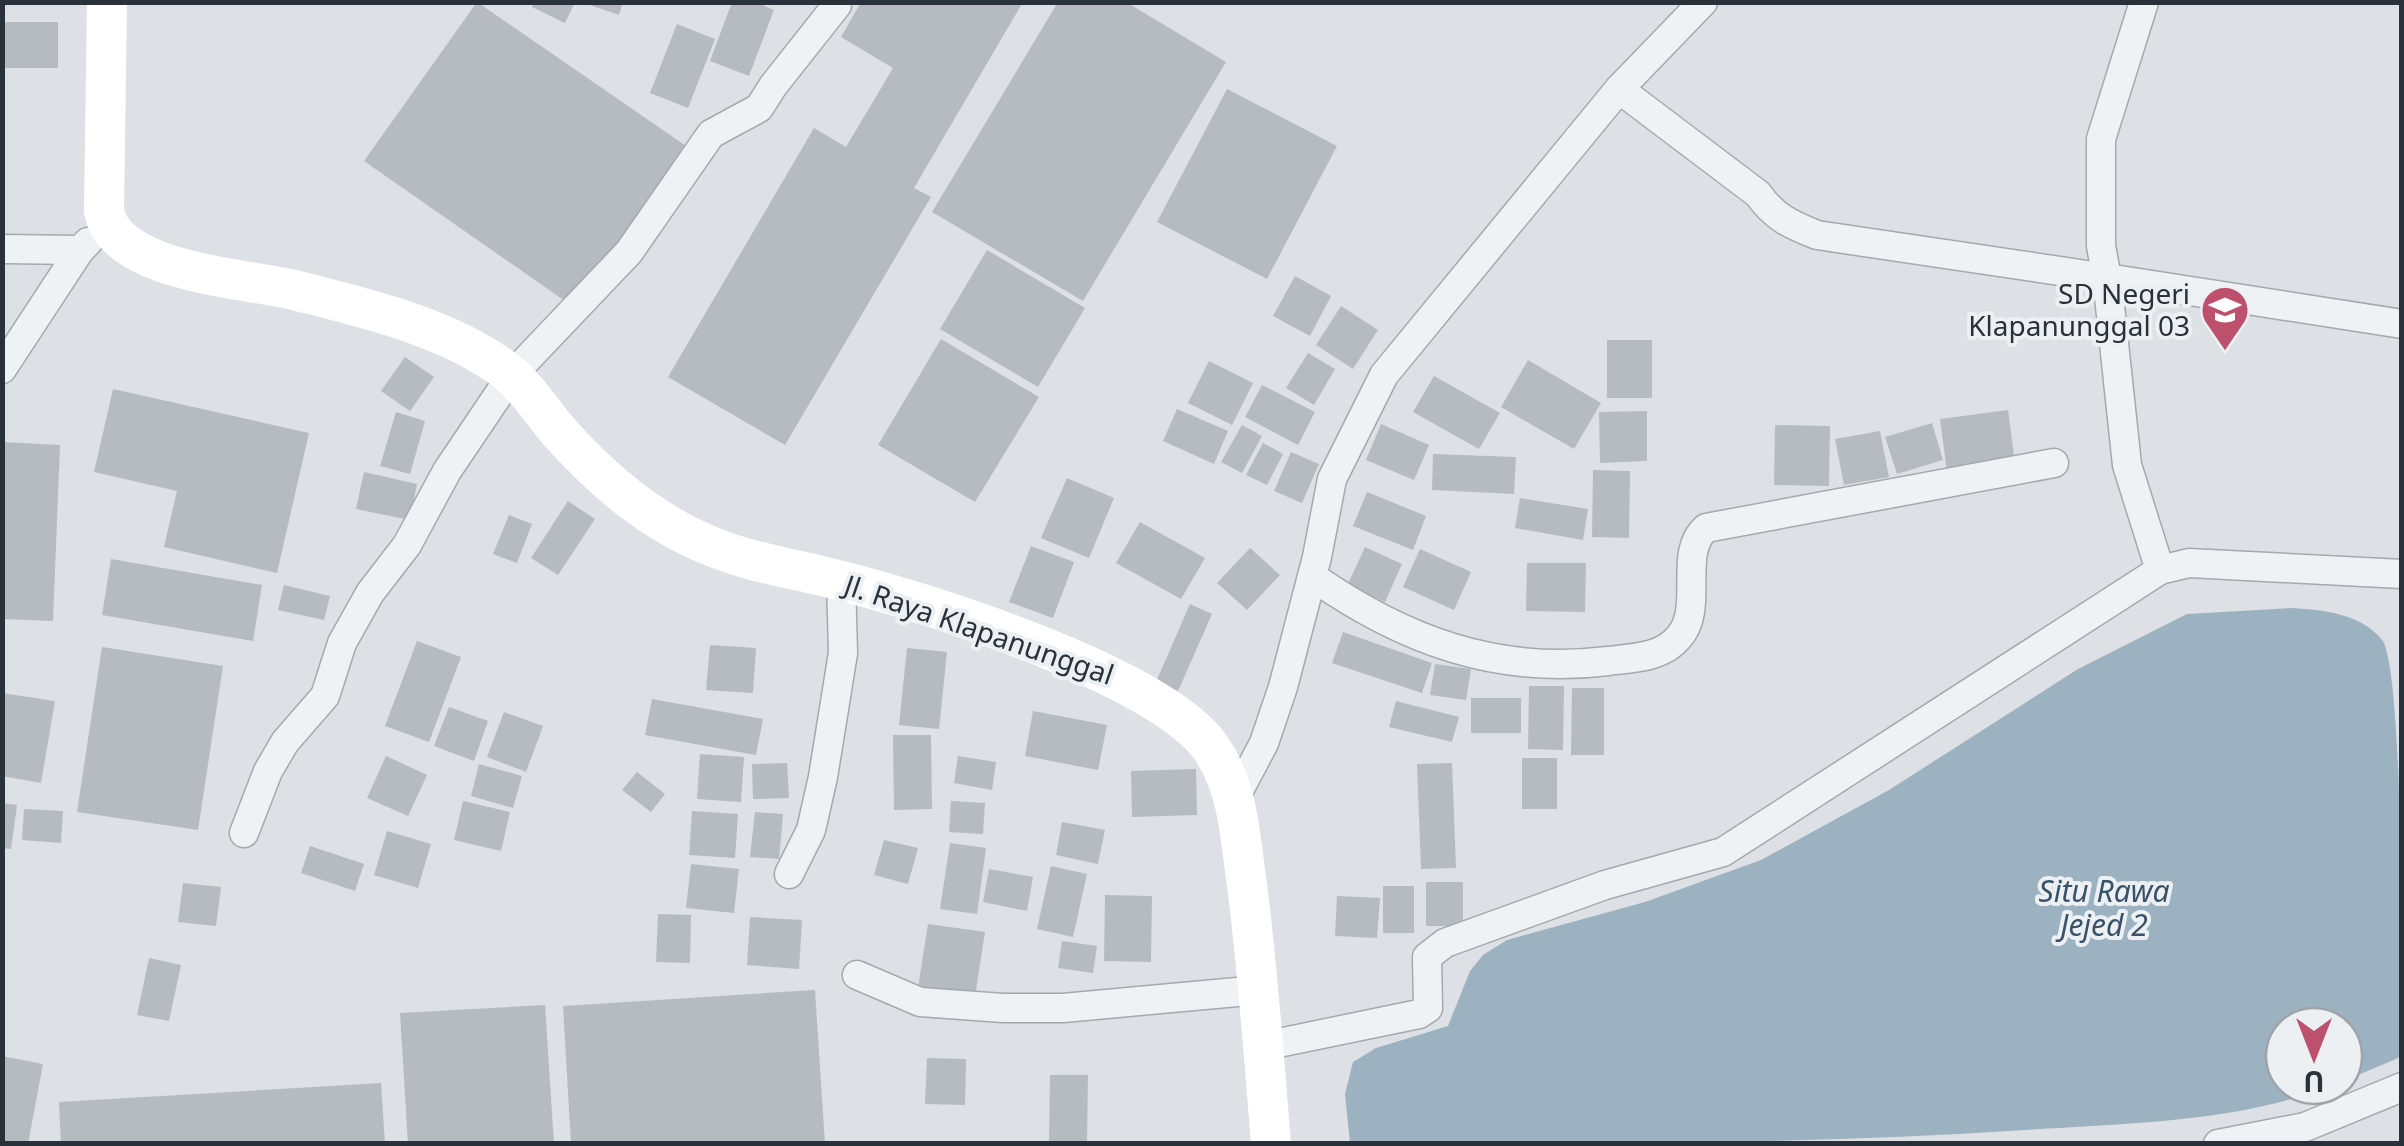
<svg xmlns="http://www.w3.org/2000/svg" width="2404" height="1146" viewBox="0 0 2404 1146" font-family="'Noto Sans',sans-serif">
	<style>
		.water { fill: #9cb2c1 }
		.building { fill: #b5bbc1 }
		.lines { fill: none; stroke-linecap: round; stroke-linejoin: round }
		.street-casing { stroke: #a3a9ae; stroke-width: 31 }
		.street { stroke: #eff2f4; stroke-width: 28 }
		.secondary { stroke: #fff; stroke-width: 40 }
		.labels { text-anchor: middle; stroke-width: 8; stroke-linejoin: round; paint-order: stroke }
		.poi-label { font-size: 28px; fill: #29313a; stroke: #ecf0f3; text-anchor: end }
		.street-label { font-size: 28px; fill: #29313a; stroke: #ecf0f3 }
		.water-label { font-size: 30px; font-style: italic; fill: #385369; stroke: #ecf0f3 }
	</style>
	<rect width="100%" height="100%" fill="#dde1e5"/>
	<path class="water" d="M2292 608C2325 610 2362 614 2383 641 2404 680 2402 988 2402 1055L2396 1059 2344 1081V1026H2284V1086H2331C2234 1123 2127 1123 2025 1130 1800 1145 1576 1144 1350 1143L1345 1094 1353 1062 1376 1048 1448 1026 1470 971 1483 955 1507 940 1645 902 1761 860 1889 790 2078 669 2187 614Z"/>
	<g class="building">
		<path d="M477 2 689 148 575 308 364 161Z"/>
		<path d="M534 2H575L565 23 532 7Z"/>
		<path d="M581 2H623L619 15Z"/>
		<path d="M732 2H756L774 10 749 76 710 61Z"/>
		<path d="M861 2H1023L914 188 931 197 785 445 668 377 814 128 846 147 893 68 841 37Z"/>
		<path d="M1058 2H1126L1226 62 1083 301 932 212Z"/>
		<rect x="2" y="22" width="56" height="46"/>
		<path d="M677 24 715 39 688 108 650 93Z"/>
		<path d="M1227 89 1337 146 1267 279 1157 222Z"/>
		<path d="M987 250 1085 308 1038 387 940 329Z"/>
		<path d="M1295 276 1331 296 1310 336 1273 316Z"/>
		<path d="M1341 306 1378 330 1353 369 1316 345Z"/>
		<path d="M941 339 1039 397 975 502 878 445Z"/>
		<rect x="1607" y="340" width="45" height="58"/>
		<path d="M1308 353 1335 369 1314 405 1286 388Z"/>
		<path d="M405 357 434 377 410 411 381 391Z"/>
		<path d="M1528 360 1601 403 1574 449 1501 407Z"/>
		<path d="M1209 361 1253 383 1232 425 1188 403Z"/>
		<path d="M1434 376 1500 413 1479 449 1413 412Z"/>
		<path d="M1262 385 1315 412 1298 445 1245 417Z"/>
		<path d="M113 389 309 433 277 573 164 547 177 491 94 472Z"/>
		<path d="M1177 409 1228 431 1214 464 1163 441Z"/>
		<path d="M2008 410 2015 463 1947 472 1940 419Z"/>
		<path d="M1647 411V461L1600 463 1599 412Z"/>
		<path d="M396 412 425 421 410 474 380 466Z"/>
		<path d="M1932 423 1943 460 1897 474 1885 437Z"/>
		<path d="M1381 424 1429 445 1414 480 1366 460Z"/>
		<path d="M1242 425 1262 436 1242 473 1221 462Z"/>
		<path d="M1775 425 1830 426 1829 486 1774 485Z"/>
		<path d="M1880 431 1889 477 1844 485 1835 439Z"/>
		<path d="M2 442 60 445 53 621 2 619Z"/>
		<path d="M1263 443 1283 454 1267 485 1246 475Z"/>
		<path d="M1291 452 1319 464 1302 503 1274 491Z"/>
		<path d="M1433 454 1516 457 1514 494 1432 490Z"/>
		<path d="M1593 470 1630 471 1629 538 1592 537Z"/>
		<path d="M364 472 417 484 410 520 356 509Z"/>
		<path d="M1067 478 1114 498 1089 558 1041 538Z"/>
		<path d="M1367 492 1426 516 1413 550 1353 526Z"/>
		<path d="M1520 498 1588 509 1583 540 1515 528Z"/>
		<path d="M568 501 595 519 558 575 531 558Z"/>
		<path d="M509 515 532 524 517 563 493 554Z"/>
		<path d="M1140 522 1205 558 1181 599 1116 563Z"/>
		<path d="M1031 546 1074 562 1053 618 1009 602Z"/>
		<path d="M1365 547 1402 564 1385 602 1347 586Z"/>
		<path d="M1250 548 1280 575 1247 610 1217 583Z"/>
		<path d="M1420 549 1471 572 1454 610 1403 587Z"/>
		<path d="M111 559 262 585 253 641 102 615Z"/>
		<path d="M1527 563H1586L1585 612 1526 611Z"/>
		<path d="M284 585 330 596 324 620 278 610Z"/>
		<path d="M1190 604 1212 614 1178 691 1156 682Z"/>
		<path d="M1343 632 1432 663 1422 693 1332 663Z"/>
		<path d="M417 641 461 657 429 742 385 726Z"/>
		<path d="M710 645 756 648 753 693 706 690Z"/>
		<path d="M102 647 223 666 198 830 77 812Z"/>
		<path d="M907 648 947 652 939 729 899 725Z"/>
		<path d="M1435 664 1471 669 1466 700 1430 695Z"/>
		<path d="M1529 686H1564L1563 750 1528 749Z"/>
		<path d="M1572 688H1604V755H1571Z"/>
		<path d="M2 693 55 701 41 783 2 776Z"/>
		<rect x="1471" y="698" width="50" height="35"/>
		<path d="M652 699 763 719 756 755 645 735Z"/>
		<path d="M1396 701 1459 717 1452 742 1389 727Z"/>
		<path d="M449 707 488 721 474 761 434 746Z"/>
		<path d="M1033 711 1107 725 1098 770 1025 756Z"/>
		<path d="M504 712 543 726 526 772 487 757Z"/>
		<path d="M893 735H931L932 809 894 810Z"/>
		<path d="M700 754 744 757 741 802 697 799Z"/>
		<path d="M386 756 427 775 408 816 367 798Z"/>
		<path d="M958 756 996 762 992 790 954 783Z"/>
		<rect x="1522" y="758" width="35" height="51"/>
		<path d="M787 763 789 798 753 799 752 764Z"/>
		<path d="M1452 763 1456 868 1421 869 1417 764Z"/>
		<path d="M479 764 522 776 513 808 471 796Z"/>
		<path d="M1196 769 1197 815 1132 817 1131 771Z"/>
		<path d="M637 772 665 794 651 812 622 790Z"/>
		<path d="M463 801 510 812 501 851 454 840Z"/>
		<path d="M951 801 985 803 983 834 949 832Z"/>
		<path d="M2 803 17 805 11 849 2 848Z"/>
		<path d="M24 809 63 811 61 843 22 840Z"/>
		<path d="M692 811 738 814 735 858 689 855Z"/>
		<path d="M755 812 783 814 779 859 750 857Z"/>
		<path d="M1062 822 1105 830 1098 864 1056 855Z"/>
		<path d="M387 831 431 844 418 888 374 875Z"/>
		<path d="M884 840 918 848 908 884 874 875Z"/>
		<path d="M950 843 986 848 977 914 940 909Z"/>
		<path d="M310 846 364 864 355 891 301 873Z"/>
		<path d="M691 864 739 869 734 913 686 908Z"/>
		<path d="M1051 866 1087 874 1073 937 1037 929Z"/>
		<path d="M989 869 1033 877 1027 911 983 902Z"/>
		<rect x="1426" y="882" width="37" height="44"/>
		<path d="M183 883 221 887 216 926 178 922Z"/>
		<rect x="1383" y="886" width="31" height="47"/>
		<path d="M1105 895 1152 896 1151 962 1104 961Z"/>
		<path d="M1337 896 1380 898 1377 938 1335 936Z"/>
		<path d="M658 914 691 915 690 963 656 962Z"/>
		<path d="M750 917 802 920 799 969 747 965Z"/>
		<path d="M928 924 985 932 974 1003 917 994Z"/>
		<path d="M1062 941 1097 946 1093 973 1058 968Z"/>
		<path d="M149 958 181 965 169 1021 137 1015Z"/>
		<path d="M815 990 825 1144H571L563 1006Z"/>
		<path d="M545 1005 554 1144H408L400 1013Z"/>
		<path d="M2 1056 43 1064 28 1144H2Z"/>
		<path d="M927 1058 966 1059 965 1105 925 1104Z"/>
		<path d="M1050 1075H1088L1087 1144H1049Z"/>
		<path d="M381 1083 385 1144H61L59 1102Z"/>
	</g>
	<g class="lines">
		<g class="street-casing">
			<g id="street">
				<path d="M2144 2 2101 139V246L2107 278 2402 324"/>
				<path d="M1619 89 1758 194C1774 217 1791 225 1817 235L2107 278 2127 465 2160 570"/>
				<path d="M2 249 80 250 88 242"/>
				<path d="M2 369 80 250"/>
				<path d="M1313 577C1403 640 1497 675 1608 661 1633 658 1662 658 1679 637 1705 608 1677 553 1706 528L2054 463"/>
				<path d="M1235 798 1264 743 1283 687 1317 557 1332 479 1384 375 1619 89 1703 2"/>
				<path d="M244 833 268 771 285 742 325 696 342 643 370 593 407 545 447 471 511 376 629 252 711 134 759 108 773 86 837 5"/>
				<path d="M789 874 811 830 823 777 843 653 841 580"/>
				<path d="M857 975 920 1002 1003 1008H1063L1259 990"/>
				<path d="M1264 1046 1419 1014 1428 1008 1427 957 1445 943 1605 885 1723 852 2160 570 2189 563 2402 574"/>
				<path d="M2218 1144 2305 1127 2402 1087"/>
			</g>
		</g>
		<use href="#street" class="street"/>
		<path class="secondary" d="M107 2 104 211C115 272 243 278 294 290 364 308 446 326 505 370 526 386 543 413 560 433 603 481 652 523 713 547 755 564 798 569 842 581 930 603 1162 677 1211 748 1239 788 1240 838 1247 885 1258 971 1264 1057 1271 1144"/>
	</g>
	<defs>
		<g id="school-pin" transform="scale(2.5)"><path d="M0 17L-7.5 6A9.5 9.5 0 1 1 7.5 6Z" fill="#bd506d" stroke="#ecf0f3"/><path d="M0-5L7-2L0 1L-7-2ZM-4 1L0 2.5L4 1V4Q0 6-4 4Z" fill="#fff"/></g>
	</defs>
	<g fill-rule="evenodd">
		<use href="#school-pin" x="2225" y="310"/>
	</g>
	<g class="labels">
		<g class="poi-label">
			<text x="2190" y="304">SD Negeri<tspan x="2190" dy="32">Klapanunggal 03</tspan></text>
		</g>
		<g class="street-label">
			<text transform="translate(979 630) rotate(19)" y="10">Jl. Raya Klapanunggal</text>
		</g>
		<g class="water-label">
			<text x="2104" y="902">Situ Rawa<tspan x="2104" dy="34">Jejed 2</tspan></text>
		</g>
	</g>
	<rect width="2404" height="1146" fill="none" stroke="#29313a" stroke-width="10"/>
	<g transform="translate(2314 1056) rotate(180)"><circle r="48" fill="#ecf0f3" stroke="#9ea4a9" stroke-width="2.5"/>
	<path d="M0-8L18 38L0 25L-18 38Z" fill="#bd506d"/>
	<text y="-15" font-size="28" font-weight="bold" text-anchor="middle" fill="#29313a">U</text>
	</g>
</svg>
